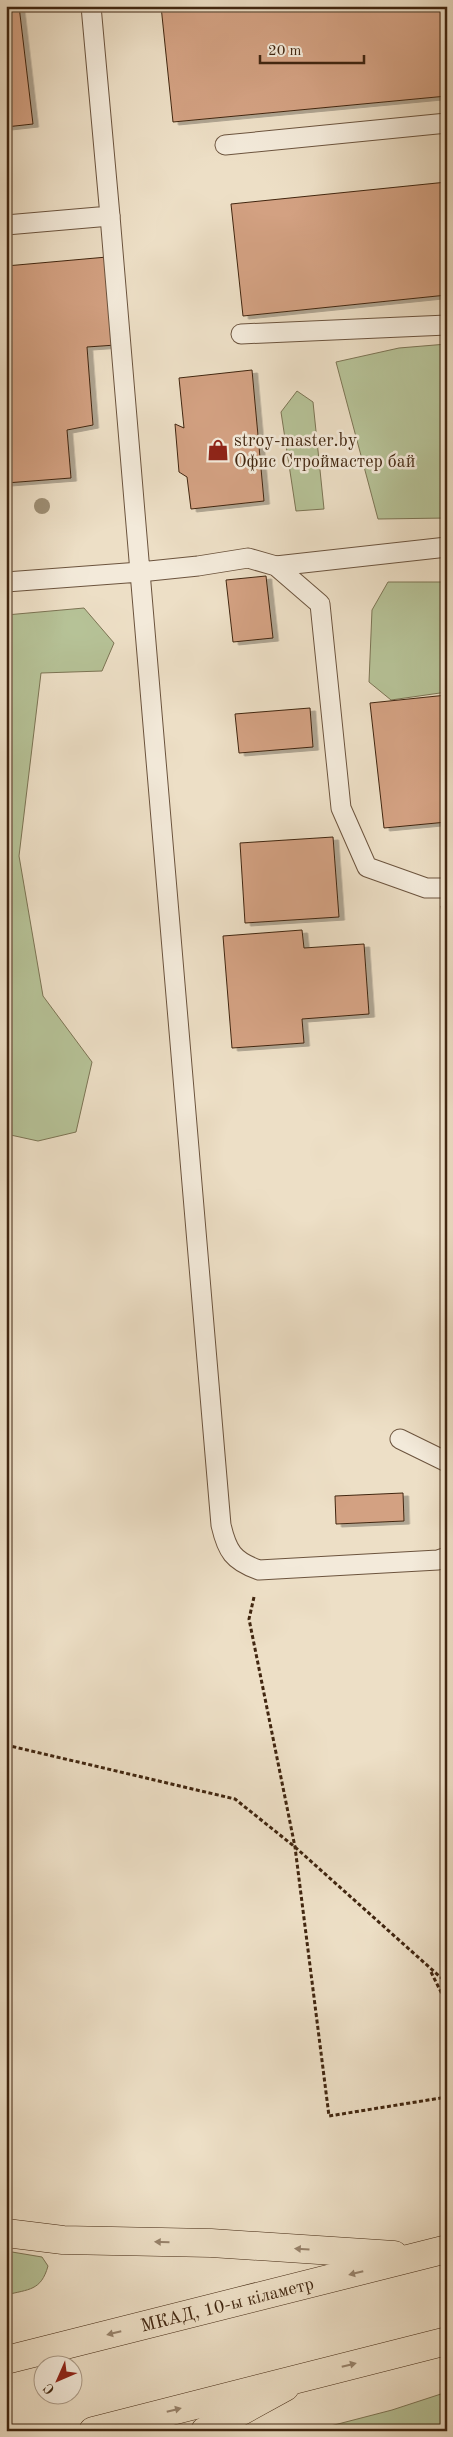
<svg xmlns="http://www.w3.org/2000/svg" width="453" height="2437" viewBox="0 0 453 2437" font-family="'Old Standard TT',serif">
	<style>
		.green { fill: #b6c297; stroke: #7c7454 }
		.building { fill: #d3a182; stroke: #412610; filter: url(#shadow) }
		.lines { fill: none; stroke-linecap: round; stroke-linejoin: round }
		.service-casing { stroke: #6c543e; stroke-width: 21 }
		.primary-casing { stroke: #412610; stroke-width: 29 }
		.trunk-casing { stroke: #412610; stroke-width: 29 }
		.path { stroke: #412610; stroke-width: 3; stroke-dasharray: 4 2.5; stroke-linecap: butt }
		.service { stroke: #f3eada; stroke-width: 19 }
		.primary { stroke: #eddfc6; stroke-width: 28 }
		.trunk { stroke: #eddfc6; stroke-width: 28 }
		.tree { fill: #9e8f75 }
		.oneway { fill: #97826b }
		.labels { text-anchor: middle; stroke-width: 5; stroke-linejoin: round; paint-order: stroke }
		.poi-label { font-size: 18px; fill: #412610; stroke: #f3eada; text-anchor: start }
		.street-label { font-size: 18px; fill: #412610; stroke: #f3eada }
	</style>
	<defs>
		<filter id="shadow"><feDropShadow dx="5.5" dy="3" stdDeviation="0" flood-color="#0004"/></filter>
	</defs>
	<rect width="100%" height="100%" fill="#eddfc6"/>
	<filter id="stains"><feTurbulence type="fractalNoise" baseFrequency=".004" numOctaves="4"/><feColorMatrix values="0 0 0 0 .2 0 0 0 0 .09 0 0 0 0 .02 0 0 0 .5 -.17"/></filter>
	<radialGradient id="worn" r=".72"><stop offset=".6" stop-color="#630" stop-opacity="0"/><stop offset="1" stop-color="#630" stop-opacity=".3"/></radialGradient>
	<g class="green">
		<path d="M447 344V518L378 519 336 362 399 348Z"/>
		<path d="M297 391 313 402 324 509 296 511 281 412Z"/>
		<path d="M388 582H447V692L391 700 369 682 372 610Z"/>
		<path d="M84 608 114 643 102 671 41 673 19 856 43 996 92 1062 76 1132 38 1141 6 1134V615Z"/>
		<path d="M6 2251 42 2257 48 2266C41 2291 29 2289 6 2295Z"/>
		<path d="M447 2392V2431H311L392 2410Z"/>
	</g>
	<g class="building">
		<path d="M6 6H19L33 124 6 127Z"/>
		<path d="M161 6H444L447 37V96L173 122Z"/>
		<path d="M447 182V295L243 316 231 204Z"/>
		<path d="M107 257 116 345 87 347 93 425 67 430 71 478 6 483V266Z"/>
		<path d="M252 370 264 501 191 509 187 477 179 472 175 424 184 428 179 378Z"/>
		<path d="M266 576 273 638 233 642 226 580Z"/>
		<path d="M447 695V822L384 828 370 703Z"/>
		<path d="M310 708 313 747 239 753 235 714Z"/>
		<path d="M333 837 339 917 245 923 240 843Z"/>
		<path d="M447 905V947L441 906Z"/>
		<path d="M302 930 304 948 364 944 369 1014 302 1019 304 1043 232 1048 223 936Z"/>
		<path d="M403 1493 404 1521 336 1524 335 1496Z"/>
	</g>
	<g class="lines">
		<g class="service-casing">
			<g id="service">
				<path d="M225 145 447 123"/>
				<path d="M110 216 140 572 198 566 248 558 276 566 320 604 341 808 367 867 426 888H447"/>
				<path d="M6 225 110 216 91 6"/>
				<path d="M241 334 447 325"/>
				<path d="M276 566 447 547"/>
				<path d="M6 582 140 572 221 1525C227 1551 233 1561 259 1570L438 1560 447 1557"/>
				<path d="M400 1439 447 1462"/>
			</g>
		</g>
		<g class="primary-casing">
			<path id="primary" d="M205 2431 285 2387"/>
		</g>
		<g class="trunk-casing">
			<g id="trunk">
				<path d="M6 2233 63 2240 211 2243 394 2255"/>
				<path id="s1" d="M6 2360 447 2249"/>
				<path d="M93 2431 447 2341"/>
			</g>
		</g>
		<g class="path">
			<path d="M254 1597 249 1619 295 1847 329 2116 447 2097"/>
			<path d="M6 1745 235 1799 295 1847 447 1983"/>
			<path d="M431 1972 447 2004"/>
		</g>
		<use href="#service" class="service"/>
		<use href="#primary" class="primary"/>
		<use href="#trunk" class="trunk"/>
	</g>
	<circle class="tree" cx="42" cy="506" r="8"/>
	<defs><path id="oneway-solid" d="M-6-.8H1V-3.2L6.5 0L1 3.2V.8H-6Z" transform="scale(1.25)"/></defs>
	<g class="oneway">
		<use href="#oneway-solid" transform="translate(162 2242) rotate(-179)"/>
		<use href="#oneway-solid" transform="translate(302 2249) rotate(-176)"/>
		<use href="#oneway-solid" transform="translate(356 2273) rotate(166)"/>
		<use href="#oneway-solid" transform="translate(114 2333) rotate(166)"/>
		<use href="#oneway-solid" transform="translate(349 2365) rotate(-14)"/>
		<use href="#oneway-solid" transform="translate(174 2410) rotate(-14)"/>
	</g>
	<defs>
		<g id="shop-bare" transform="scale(1.725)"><path d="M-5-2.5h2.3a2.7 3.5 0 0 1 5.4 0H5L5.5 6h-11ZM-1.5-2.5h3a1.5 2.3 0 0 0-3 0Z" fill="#8f2418" stroke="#f3eada" stroke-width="2.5" paint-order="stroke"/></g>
	</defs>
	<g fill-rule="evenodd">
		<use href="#shop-bare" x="218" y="450"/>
	</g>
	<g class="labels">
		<g class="poi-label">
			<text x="234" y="446">stroy-master.by<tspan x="234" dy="21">Офис Строймастер бай</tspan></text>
		</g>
		<g class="street-label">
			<text dy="6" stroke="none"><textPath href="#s1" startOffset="228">МКАД, 10-ы кіламетр</textPath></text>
		</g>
	</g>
	<rect width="453" height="2437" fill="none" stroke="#eddfc6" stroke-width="25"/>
	<rect x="8" y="8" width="438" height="2422" fill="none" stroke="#412610" stroke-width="2.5"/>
	<rect x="12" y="12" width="428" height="2412" fill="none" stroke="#412610"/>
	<g transform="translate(58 2380) rotate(225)"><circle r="24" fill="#f3eada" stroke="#ac9c89"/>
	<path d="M0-4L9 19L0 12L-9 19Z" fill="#8f2418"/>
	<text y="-8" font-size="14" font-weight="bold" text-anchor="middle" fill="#412610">С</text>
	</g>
	<path d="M260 55v8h104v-8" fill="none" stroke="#412610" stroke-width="2.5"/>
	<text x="268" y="55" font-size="15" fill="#412610" stroke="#f3eada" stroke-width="4" paint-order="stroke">20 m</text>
	<rect width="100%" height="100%" filter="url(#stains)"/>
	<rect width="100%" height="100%" fill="url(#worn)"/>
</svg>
